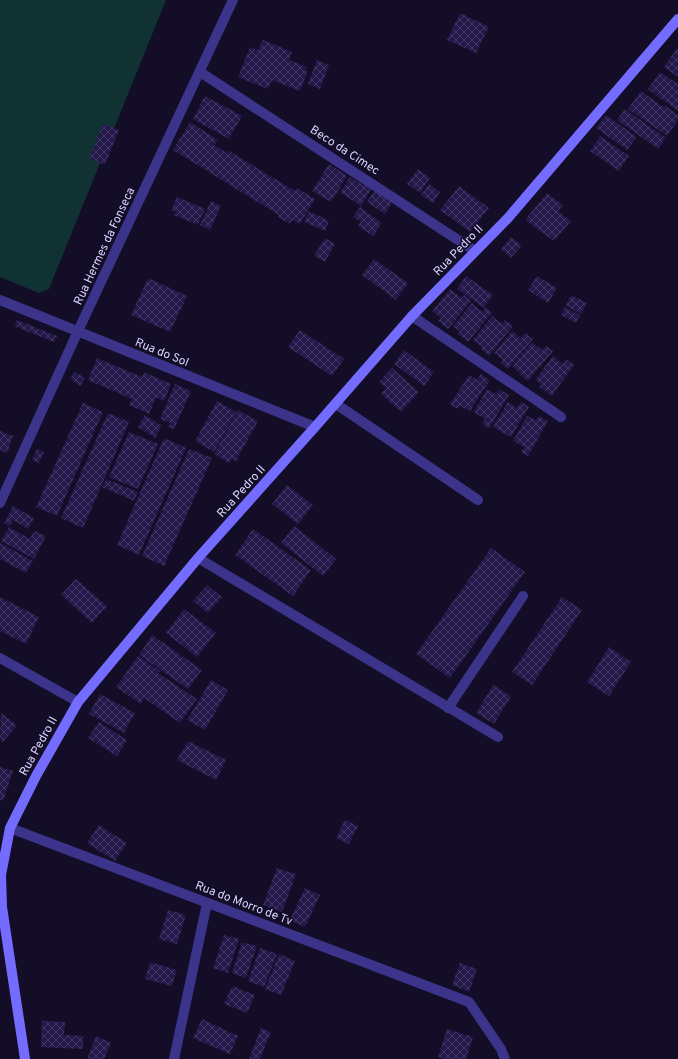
<svg xmlns="http://www.w3.org/2000/svg" width="678" height="1059" viewBox="0 0 678 1059" font-family="Overpass,sans-serif">
	<style>
		.garden { fill: #103232 }
		.building { fill: url(#building-cross-hatch) }
		.lines { fill: none; stroke-linecap: round; stroke-linejoin: round }
		.street { stroke: #3b348a; stroke-width: 10 }
		.secondary { stroke: #746bff; stroke-width: 10 }
		.labels { text-anchor: middle; stroke-width: 3; stroke-linejoin: round; paint-order: stroke }
		.street-label { font-size: 12px; fill: #dad4ff; stroke: #130d27 }
	</style>
	<defs>
		<pattern id="building-cross-hatch" width="8" height="8" patternUnits="userSpaceOnUse"><rect width="8" height="8" fill="#24184a"/><path d="M0 0l8 8M0 8l8-8" fill="none" stroke="#433965"/></pattern>
	</defs>
	<rect width="100%" height="100%" fill="#130d27"/>
	<path class="garden" d="M0 0H166L49 289 39 293 0 277Z"/>
	<g class="building">
		<path d="M460 13 489 27 476 53 447 40Z"/>
		<path d="M263 40 292 52 289 60 307 67 305 71H308L300 91 272 80 268 89 238 77 250 47 258 50Z"/>
		<path d="M677 48 678 49V77L664 67Z"/>
		<path d="M317 60 329 65 320 89 308 84Z"/>
		<path d="M660 72 678 84V111L648 89Z"/>
		<path d="M641 91 663 107 664 105 678 115V120L667 136 628 109Z"/>
		<path d="M205 96 242 116 229 139 193 119Z"/>
		<path d="M625 109 666 138 658 149 617 120Z"/>
		<path d="M606 115 637 137 627 150 596 128Z"/>
		<path d="M190 122 218 140 214 145 227 153 229 151 295 191 297 188 315 199 300 224 292 220 290 224 278 217 279 215 173 150Z"/>
		<path d="M103 124 119 130 105 165 89 159Z"/>
		<path d="M600 136 629 156 619 171 590 151Z"/>
		<path d="M329 164 347 176 331 202 312 191Z"/>
		<path d="M418 169 430 178 420 193 407 184Z"/>
		<path d="M350 177 364 186 366 184 372 188 361 206 340 192Z"/>
		<path d="M429 184 440 192 433 203 421 195Z"/>
		<path d="M459 186 489 208 470 232 440 210Z"/>
		<path d="M374 191 392 203 385 214 367 202Z"/>
		<path d="M547 193 563 205 558 211 571 221 554 241 525 220Z"/>
		<path d="M177 197 205 209 198 225 174 215 176 212 171 210Z"/>
		<path d="M211 201 221 206 210 230 200 225Z"/>
		<path d="M360 207 382 223 373 236 358 226 361 222 353 217Z"/>
		<path d="M309 211 329 221 325 231 304 222Z"/>
		<path d="M511 237 522 245 511 258 501 249Z"/>
		<path d="M325 238 335 244 325 262 314 256Z"/>
		<path d="M374 259 408 283 396 300 362 275Z"/>
		<path d="M466 276 493 295 484 308 457 289Z"/>
		<path d="M537 276 557 288 548 303 528 290Z"/>
		<path d="M148 278 187 296 170 332 131 315Z"/>
		<path d="M450 289 462 298 464 295 471 301 448 329 438 321 441 318 432 311Z"/>
		<path d="M571 295 587 303 581 314 566 306Z"/>
		<path d="M472 303 482 312 486 307 492 313 468 342 458 334 460 332 453 326Z"/>
		<path d="M565 307 580 315 576 323 561 315Z"/>
		<path d="M492 316 502 324 505 320 513 326 489 356 481 349 482 347 473 340Z"/>
		<path d="M17 320 57 336 54 342 14 326Z"/>
		<path d="M300 330 344 359 332 376 288 347Z"/>
		<path d="M512 331 521 338 525 333 533 339 508 369 501 363 503 360 494 353Z"/>
		<path d="M532 342 542 350 546 346 553 351 528 381 519 374 520 373 512 366Z"/>
		<path d="M404 350 434 372 424 386 394 364Z"/>
		<path d="M553 356 563 364 566 359 574 365 552 396 539 387 541 384 535 380Z"/>
		<path d="M97 358 142 377 144 372 171 384 164 401 156 397 149 414 129 405 132 399 88 380Z"/>
		<path d="M392 368 419 392 401 412 381 394 386 388 379 382Z"/>
		<path d="M75 372 85 378 80 386 70 379Z"/>
		<path d="M481 374 490 380 470 411 460 406 458 409 450 404 469 375 477 380Z"/>
		<path d="M175 384 191 391 174 429 168 427 170 423 160 419Z"/>
		<path d="M487 389 496 394 499 389 509 395 489 429 482 424 485 419 474 412Z"/>
		<path d="M217 401 236 412 214 452 195 441Z"/>
		<path d="M508 402 517 408 521 402 529 407 511 437 493 427Z"/>
		<path d="M83 403 103 412 57 516 36 507Z"/>
		<path d="M238 410 258 421 236 461 232 459 229 463 214 454Z"/>
		<path d="M108 413 129 422 83 528 61 518Z"/>
		<path d="M145 415 162 426 155 438 138 427Z"/>
		<path d="M527 416 536 420 539 416 548 421 528 456 521 452 524 447 513 441Z"/>
		<path d="M0 431 13 436 7 453 0 450Z"/>
		<path d="M129 432 158 444 138 489 109 477Z"/>
		<path d="M164 438 186 448 139 555 117 545Z"/>
		<path d="M37 449 44 452 39 463 32 460Z"/>
		<path d="M189 449 212 458 164 566 142 556Z"/>
		<path d="M106 479 138 492 134 501 102 487Z"/>
		<path d="M287 485 313 505 298 524 272 504Z"/>
		<path d="M13 506 34 518 28 529 13 520 10 526 4 523Z"/>
		<path d="M294 526 336 559 323 576 281 543Z"/>
		<path d="M9 527 30 539 34 531 46 536 34 559 1 541Z"/>
		<path d="M253 529 311 570 293 596 235 555Z"/>
		<path d="M0 543 33 561 26 573 0 559Z"/>
		<path d="M491 548 525 572 450 678 416 654Z"/>
		<path d="M76 579 107 606 92 623 61 595Z"/>
		<path d="M207 585 222 597 208 613 193 601Z"/>
		<path d="M0 597 39 617 26 644 0 631Z"/>
		<path d="M562 597 582 610 532 685 512 672Z"/>
		<path d="M184 609 216 633 197 657 166 633Z"/>
		<path d="M152 635 202 670 188 689 139 655Z"/>
		<path d="M609 647 631 662 609 696 587 682Z"/>
		<path d="M138 656 160 671 158 673 197 699 180 723 144 698 141 704 116 687Z"/>
		<path d="M211 680 228 690 205 730 187 720Z"/>
		<path d="M493 685 511 696 494 724 476 713Z"/>
		<path d="M100 694 135 713 124 733 89 714Z"/>
		<path d="M1 713 17 725 3 742 0 740Z"/>
		<path d="M99 722 127 740 117 756 88 738Z"/>
		<path d="M188 741 226 760 216 780 177 760Z"/>
		<path d="M0 767 13 771 3 801 0 800Z"/>
		<path d="M345 820 358 826 349 844 336 838Z"/>
		<path d="M99 825 127 843 115 861 87 843Z"/>
		<path d="M277 868 296 874 282 912 263 905Z"/>
		<path d="M305 888 320 895 305 927 290 920Z"/>
		<path d="M168 910 186 915 177 944 159 939Z"/>
		<path d="M224 935 239 939 228 973 213 968Z"/>
		<path d="M242 942 257 946 246 978 232 973Z"/>
		<path d="M260 948 277 954 264 987 248 981Z"/>
		<path d="M279 954 295 961 281 995 265 989Z"/>
		<path d="M150 962 177 970 172 986 145 979Z"/>
		<path d="M460 963 477 969 469 992 452 985Z"/>
		<path d="M232 986 255 995 247 1013 224 1004Z"/>
		<path d="M202 1019 238 1036 230 1054 193 1038Z"/>
		<path d="M42 1021 65 1022 64 1035 83 1036V1049L41 1047Z"/>
		<path d="M261 1028 271 1032 260 1059H249Z"/>
		<path d="M447 1029 473 1037 466 1059H445L438 1057Z"/>
		<path d="M96 1036 111 1043 104 1059H87Z"/>
	</g>
	<g class="lines">
		<g class="street">
			<path d="M200 72 475 251"/>
			<path d="M0 300 315 427"/>
			<path d="M412 316 561 417"/>
			<path d="M336 404 478 500"/>
			<path d="M0 503 78 331 233 0"/>
			<path d="M198 558 498 737"/>
			<path d="M0 658 78 702"/>
			<path d="M448 708 523 596"/>
			<path d="M10 828 469 1002 501 1049 505 1059"/>
			<path d="M174 1059 207 903"/>
		</g>
		<path class="secondary" d="M25 1059 2 907 1 875 10 828 36 776 78 702 198 558 315 427 412 316 508 218 678 19"/>
	</g>
	<g class="labels">
		<g class="street-label">
			<text transform="translate(345 150) rotate(33)" y="4">Beco da Cimec</text>
			<text transform="translate(104 246) rotate(-65)" y="4">Rua Hermes da Fonseca</text>
			<text transform="translate(458 250) rotate(-46)" y="4">Rua Pedro II</text>
			<text transform="translate(162 352) rotate(22)" y="4">Rua do Sol</text>
			<text transform="translate(241 491) rotate(-48)" y="4">Rua Pedro II</text>
			<text transform="translate(38 746) rotate(-61)" y="4">Rua Pedro II</text>
			<text transform="translate(244 903) rotate(21)" y="4">Rua do Morro de Tv</text>
		</g>
	</g>
</svg>
